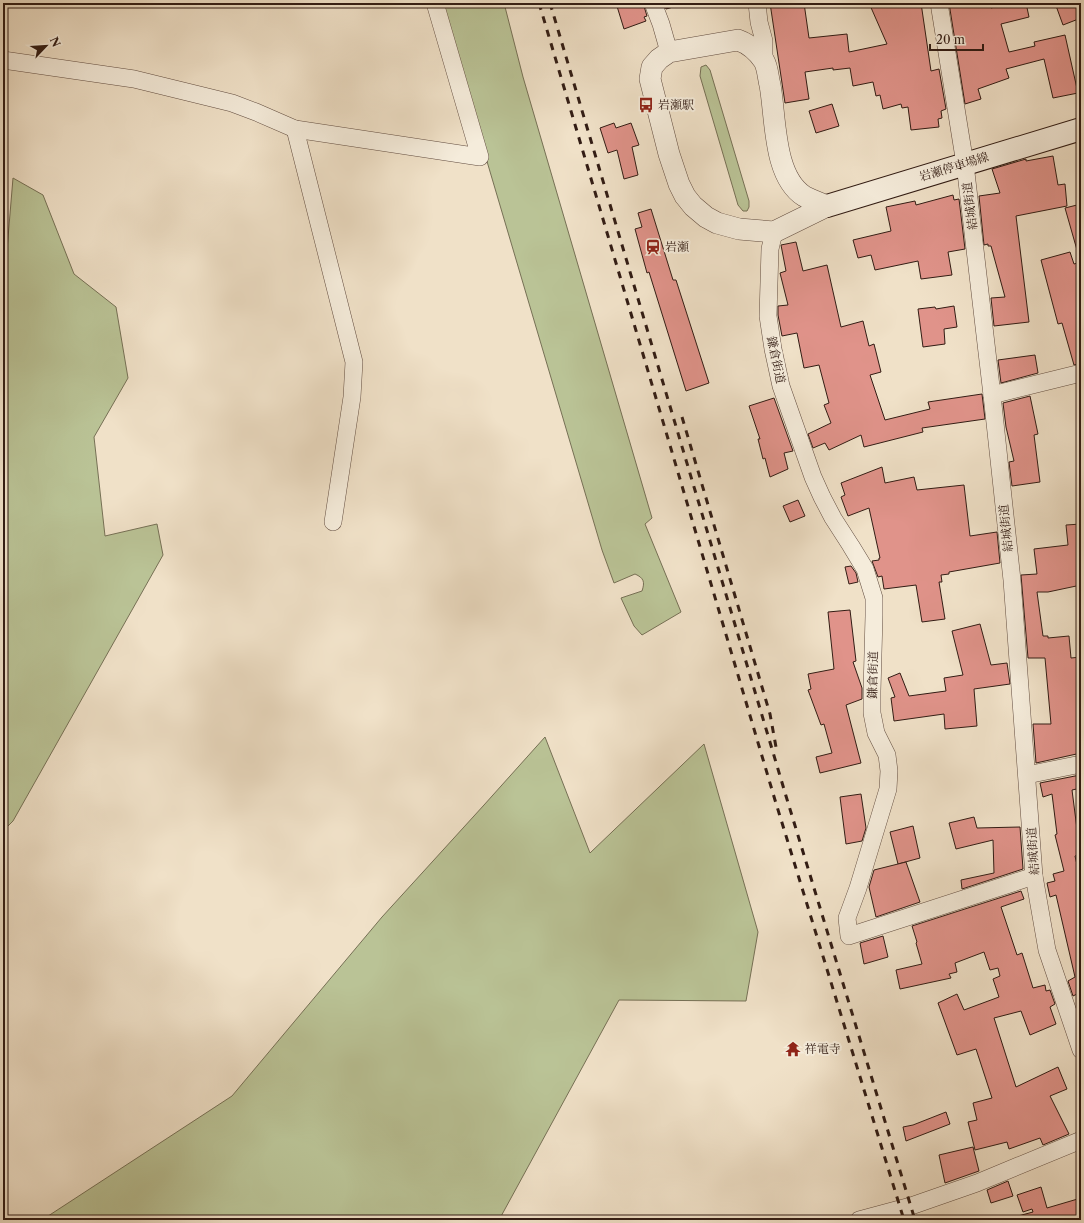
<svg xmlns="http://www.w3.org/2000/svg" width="1084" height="1223" viewBox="0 0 1084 1223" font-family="'Libre Caslon Text','Noto Serif JP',serif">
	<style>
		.green { fill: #bac396; stroke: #767055 }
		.building { fill: #e0938a; stroke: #321c14 }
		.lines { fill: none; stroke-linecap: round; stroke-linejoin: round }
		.minor-casing { stroke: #624d41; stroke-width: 18 }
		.tertiary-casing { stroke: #624d41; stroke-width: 22 }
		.secondary-casing { stroke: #321c14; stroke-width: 24 }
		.minor { stroke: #f5ecdb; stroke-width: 17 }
		.tertiary { stroke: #f5ecdb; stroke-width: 21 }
		.secondary { stroke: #f5ecdb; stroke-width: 22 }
		.rail { stroke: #321c14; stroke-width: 3; stroke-dasharray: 7 7; stroke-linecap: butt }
		.labels { text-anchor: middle; stroke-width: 4; stroke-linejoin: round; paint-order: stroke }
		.poi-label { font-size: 12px; fill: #321c14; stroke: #f5ecdb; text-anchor: start }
		.street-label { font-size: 12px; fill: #321c14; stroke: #f5ecdb }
	</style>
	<rect width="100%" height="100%" fill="#f0e1c8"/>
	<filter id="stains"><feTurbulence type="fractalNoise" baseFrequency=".005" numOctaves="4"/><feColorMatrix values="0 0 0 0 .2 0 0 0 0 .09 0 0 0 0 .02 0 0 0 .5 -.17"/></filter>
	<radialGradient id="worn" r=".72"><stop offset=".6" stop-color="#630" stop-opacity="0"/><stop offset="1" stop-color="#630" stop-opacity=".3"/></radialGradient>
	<g class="green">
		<path d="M442 3H504L523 77 652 518 645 524 681 612 642 635 634 626 621 598 642 591C645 582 644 578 635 574L614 583 602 550 470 104Z"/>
		<path d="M706 65 710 70 749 201V207L747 211H743L738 205 700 76 701 67Z"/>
		<path d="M13 178 43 195 74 274 116 307 128 378 94 437 105 536 157 524 163 555 13 821 3 831V252L7 250Z"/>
		<path d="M545 737 590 853 704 744 758 932 746 1001 619 1000 499 1220H42L232 1096 382 917 484 805Z"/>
	</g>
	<g class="building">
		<path d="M616 3H643L647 16 644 17 646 21 624 29Z"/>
		<path d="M664 3H676L677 6 666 9Z"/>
		<path d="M770 3H804L809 38 847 34 849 52 887 44 869 3H921L931 71 939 69 946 109 941 111 942 118 938 119 939 127 911 130 908 107 902 108 901 104 883 109 880 95 876 96 873 82 853 86 850 68 833 70V68L805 72 809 99 785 103Z"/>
		<path d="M949 3H990L991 8 1010 3H1026L1029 17 1001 24 1009 52 1035 46 1034 42 1065 35 1078 93 1053 98 1044 59 1006 69 1009 78 978 89 981 99 965 104Z"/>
		<path d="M1055 3H1081V18L1063 25Z"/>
		<path d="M832 104 839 126 816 133 809 111Z"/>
		<path d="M614 123 616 128 631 123 639 145 632 147 638 175 624 179 617 150 608 153 600 128Z"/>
		<path d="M1053 156 1058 185 1065 184 1067 206 1016 216 1029 322 994 326 991 298 1005 297 991 246H988V244L984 245 979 196 1000 193 992 169 1026 159V161Z"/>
		<path d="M953 195 954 200 959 199 965 249 948 252 952 275 921 279 918 261 875 270 871 255 858 258 853 240 891 231 886 207 915 201 916 205Z"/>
		<path d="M1081 204V250H1077L1065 208Z"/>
		<path d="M651 209 673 280H676L709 383 686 391 649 272 647 273 635 229 642 227 638 213Z"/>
		<path d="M796 242 803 271 827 265 841 327 863 321 869 346 874 344 881 372 870 375 885 420 930 409 928 402 982 394 985 419 922 428 923 432 864 447 861 435 829 450 825 443 813 448 808 434 831 423 824 405 829 403 819 365 804 368 797 333 782 336 778 315V306L788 305 780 273 786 271 781 245Z"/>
		<path d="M1070 252 1074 264 1081 262V363L1074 365 1062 323 1058 324 1041 260Z"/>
		<path d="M954 306 957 327 944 329 945 344 923 347 918 309 935 307 936 309Z"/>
		<path d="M1035 355 1038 373 1001 383 998 360Z"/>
		<path d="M1030 396 1038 434 1034 435 1040 482 1012 486 1009 462 1014 461 1006 427 1003 403Z"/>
		<path d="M774 398 793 451 784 453 788 469 770 477 765 458 763 459 758 439H760L749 406Z"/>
		<path d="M882 467 885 483 914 477 917 490 964 485 970 536 997 532 1000 563 949 572V574L941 575 942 582H939L945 619 922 622 916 585 884 589 882 576 878 577 872 561 879 560V558H880L869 508 848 516 841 497 845 495 841 483Z"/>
		<path d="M798 500 805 516 790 522 783 506Z"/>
		<path d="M1081 524V585L1048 592H1037L1043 636H1048V638L1069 636 1071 658 1081 657V753L1036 763 1033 724H1051L1045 658H1028L1021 575 1037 574 1034 549 1068 545 1066 525Z"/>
		<path d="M851 566 856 573 858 582 849 584 845 567Z"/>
		<path d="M850 610 856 661 853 662 862 688V699L846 705 861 763 820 773 816 757 832 753 824 724 821 725 808 690 811 689 808 674 834 669 828 612Z"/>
		<path d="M980 624 991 665 1007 663 1010 684 974 689 977 726 945 729 944 714 894 721 891 698 895 697 888 678 900 673 909 696 946 691 944 678 963 675 952 631Z"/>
		<path d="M1080 775 1081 788 1072 790 1077 829 1081 828V854L1075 856 1081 882V992L1073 996 1068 981 1075 977 1056 895 1050 897 1047 883 1055 881 1053 874 1064 871 1055 835 1057 834 1052 794 1043 797 1040 783Z"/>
		<path d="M861 794 866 828 862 841 846 844 840 797Z"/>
		<path d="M974 817 977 828 1020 827 1023 869 962 889 961 880 994 873 993 840 956 849 949 823Z"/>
		<path d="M913 826 920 858 898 864 890 832Z"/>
		<path d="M906 862 920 902 876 917 869 887 874 870Z"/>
		<path d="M1021 891 1024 899 1001 907 1017 955 1022 953 1033 988 1045 985 1046 991 1050 990 1055 1004 1050 1007 1056 1024 1030 1035 1021 1011 994 1018 1016 1087 1058 1067 1067 1089 1050 1096 1069 1134 1043 1145 1040 1138 1009 1149 1007 1142 975 1150 968 1122 977 1120 973 1103 992 1098 976 1049 957 1055 938 1003 957 994 964 1010 999 997 993 979 1000 976 998 968 990 970 984 952 955 963 957 972 949 974 951 978 900 989 896 970 922 964 916 943 917 942 912 926Z"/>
		<path d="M883 936 888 957 864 964 860 943Z"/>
		<path d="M946 1112 950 1124 906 1141 903 1127 913 1125Z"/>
		<path d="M973 1147 979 1171 945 1183 939 1155Z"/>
		<path d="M1008 1181 1013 1196 991 1203 987 1190Z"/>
		<path d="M1041 1187 1047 1208 1081 1198V1220H1019L1018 1216 1033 1212 1032 1209 1023 1212 1017 1195Z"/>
	</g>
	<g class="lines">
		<g class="minor-casing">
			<g id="minor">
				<path d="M653 3 661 24 669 52"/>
				<path d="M757 3 759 22 764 41V62"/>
				<path d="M939 3 965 164 992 395 1012 580 1034 876 1047 950 1081 1050"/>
				<path d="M3 60 134 79 232 103 256 112 295 129 480 157 435 3"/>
				<path d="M295 129 354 362 352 397 333 522"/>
				<path d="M774 232 770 249 768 316 773 349 781 386 813 477 822 497 833 518 851 546 865 569 874 598V616L872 691V713L876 733 887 755 889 771 888 789 858 888 847 918 849 936 1034 876"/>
				<path d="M992 395 1081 373"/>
				<path d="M1027 775 1081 764"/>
				<path d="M859 1220 911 1206 977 1183 1081 1140"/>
			</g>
		</g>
		<g class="tertiary-casing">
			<path id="tertiary" d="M738 40C749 44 758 52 764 61 768 68 768 78 770 85 776 118 773 176 804 196 811 200 820 203 827 206L774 232 739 229 717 223 706 217 693 206 685 196 679 184 669 154 650 79 652 67 659 59 669 52Z"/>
		</g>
		<g class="secondary-casing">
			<path id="secondary" d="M827 206 1081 129"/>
		</g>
		<use href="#minor" class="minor"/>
		<use href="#tertiary" class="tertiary"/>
		<use href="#secondary" class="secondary"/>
		<g class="rail">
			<path d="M539 3 775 800 904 1220"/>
			<path d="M550 3 786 796 915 1220"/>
			<path d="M682 417 770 714 776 747"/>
		</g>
	</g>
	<defs>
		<g id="bus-bare" transform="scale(1.2)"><path d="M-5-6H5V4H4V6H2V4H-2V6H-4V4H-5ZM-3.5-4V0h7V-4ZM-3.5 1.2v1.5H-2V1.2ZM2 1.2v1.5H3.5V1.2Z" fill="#8f2418" stroke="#f5ecdb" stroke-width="2.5" paint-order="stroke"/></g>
		<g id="station-bare" transform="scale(1.2)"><path d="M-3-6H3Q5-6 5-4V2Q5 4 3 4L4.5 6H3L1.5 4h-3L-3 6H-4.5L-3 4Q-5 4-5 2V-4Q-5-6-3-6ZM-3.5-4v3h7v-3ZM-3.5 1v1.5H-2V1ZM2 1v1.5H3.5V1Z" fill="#8f2418" stroke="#f5ecdb" stroke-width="2.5" paint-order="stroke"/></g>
		<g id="temple-bare" transform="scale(1.2)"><path d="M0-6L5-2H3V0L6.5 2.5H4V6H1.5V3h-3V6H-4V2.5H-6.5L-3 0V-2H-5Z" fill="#8f2418" stroke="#f5ecdb" stroke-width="2.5" paint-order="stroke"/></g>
	</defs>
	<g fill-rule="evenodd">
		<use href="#bus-bare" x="646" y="105"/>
		<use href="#station-bare" x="653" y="247"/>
		<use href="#temple-bare" x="793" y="1049"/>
	</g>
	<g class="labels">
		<g class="poi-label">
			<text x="658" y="109">岩瀬駅</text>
			<text x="665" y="251">岩瀬</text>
			<text x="805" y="1053">祥電寺</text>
		</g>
		<g class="street-label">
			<text transform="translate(954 167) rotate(-17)" y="4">岩瀬停車場線</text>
			<text transform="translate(970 206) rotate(-97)" y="4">結城街道</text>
			<text transform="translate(776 360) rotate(78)" y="4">鎌倉街道</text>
			<text transform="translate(1006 528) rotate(-96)" y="4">結城街道</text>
			<text transform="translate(873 675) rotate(-89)" y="4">鎌倉街道</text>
			<text transform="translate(1033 851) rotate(-94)" y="4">結城街道</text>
		</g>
	</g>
	<rect width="1084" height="1223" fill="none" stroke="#f0e1c8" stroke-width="16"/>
	<rect x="4" y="4" width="1076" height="1215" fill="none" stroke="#321c14" stroke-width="2"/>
	<rect x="8" y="8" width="1068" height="1207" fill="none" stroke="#321c14"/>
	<g transform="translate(46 46) rotate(65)" stroke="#f5ecdb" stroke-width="3" paint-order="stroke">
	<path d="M0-3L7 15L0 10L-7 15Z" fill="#321c14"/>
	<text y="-6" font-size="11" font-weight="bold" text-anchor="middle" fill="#321c14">N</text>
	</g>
	<path d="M930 44v6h53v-6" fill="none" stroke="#321c14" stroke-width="2"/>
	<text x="936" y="44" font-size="12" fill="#321c14" stroke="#f5ecdb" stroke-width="3" paint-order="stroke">20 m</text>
	<rect width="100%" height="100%" filter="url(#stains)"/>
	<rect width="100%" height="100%" fill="url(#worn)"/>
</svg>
